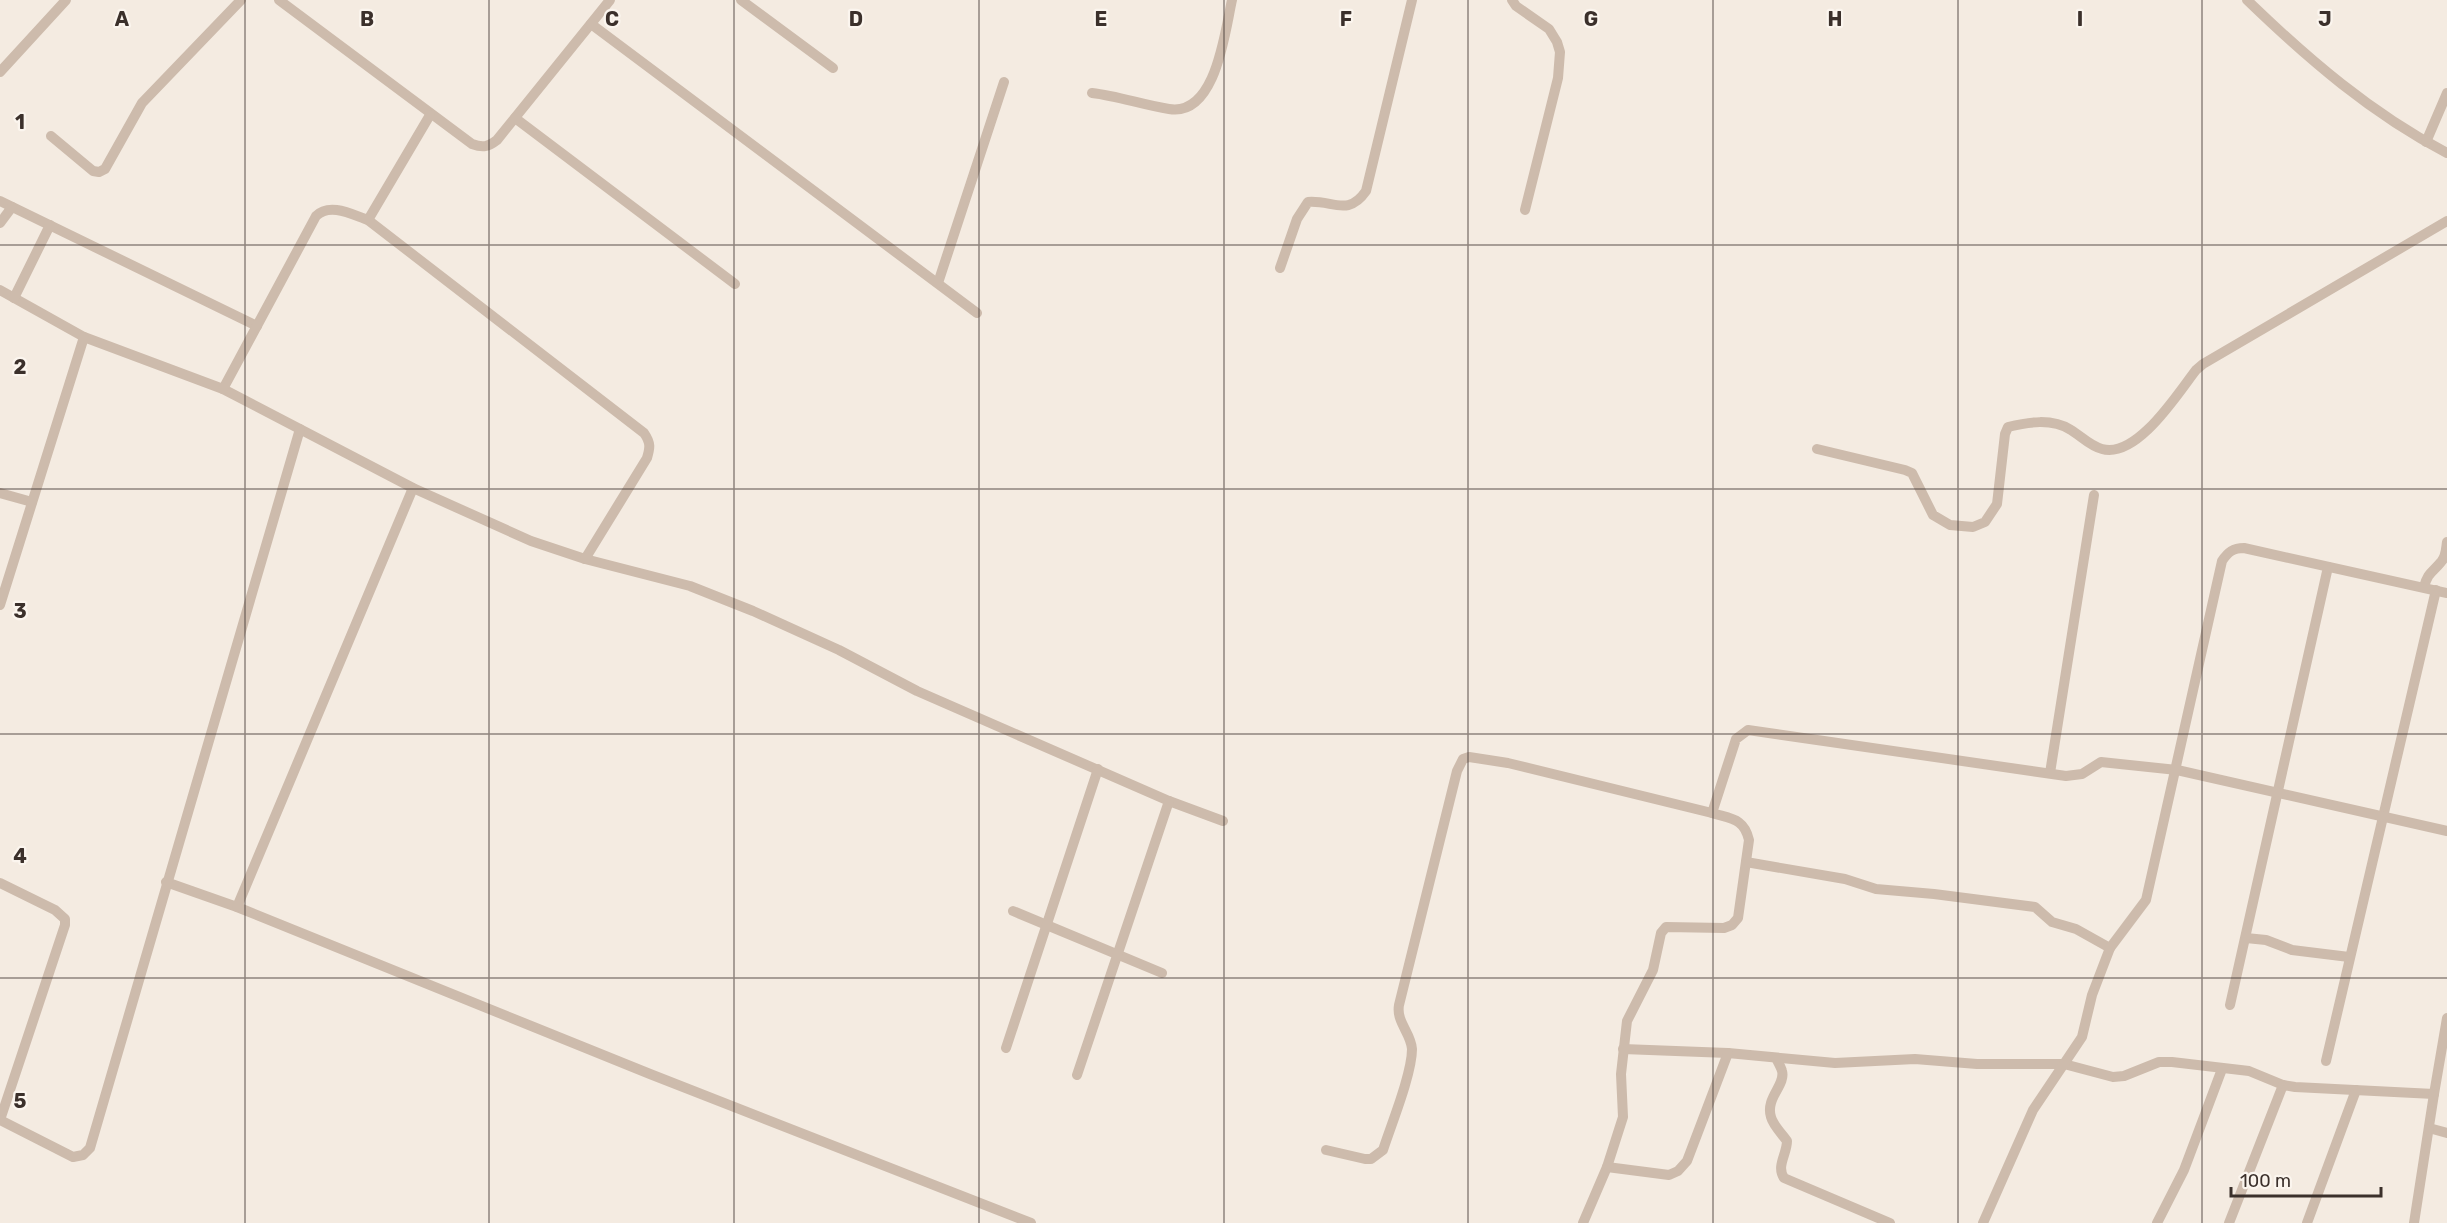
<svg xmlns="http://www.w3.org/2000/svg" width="2447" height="1223" viewBox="0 0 2447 1223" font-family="Rubik,sans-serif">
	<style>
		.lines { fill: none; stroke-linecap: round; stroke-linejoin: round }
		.street { stroke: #cdbbac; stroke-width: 10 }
		.grid { fill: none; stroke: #3b302b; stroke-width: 1.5; stroke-opacity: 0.55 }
		.grid-label { font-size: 20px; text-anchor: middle; font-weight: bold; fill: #3b302b; stroke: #fbf5ee; stroke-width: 4.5; stroke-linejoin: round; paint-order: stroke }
	</style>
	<rect width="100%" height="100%" fill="#f4ebe1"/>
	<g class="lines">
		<g class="street">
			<path d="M279 0 472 144C483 148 488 147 497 140L610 0"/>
			<path d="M741 0 833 68"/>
			<path d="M1512 0 1516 6 1549 29 1557 42 1560 52 1558 78 1525 210"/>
			<path d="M2247 0C2308 59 2372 114 2447 153"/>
			<path d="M591 24 977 313"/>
			<path d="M0 72 66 0"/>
			<path d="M1092 93C1118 96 1143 105 1169 109 1216 117 1225 31 1232 0"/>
			<path d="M515 118 735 284"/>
			<path d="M51 136 93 171 99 172 105 169 142 103 241 0"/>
			<path d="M2426 142 2447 93"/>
			<path d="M0 201 257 326"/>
			<path d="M368 220 430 115"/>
			<path d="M0 223 12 207"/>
			<path d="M1280 268 1297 219 1308 202C1333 200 1348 217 1366 191L1412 0"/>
			<path d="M938 283 1004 82"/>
			<path d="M0 290 84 337 223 389 413 488 531 541 585 559 690 586 753 611 839 650 917 691 1169 801 1223 821"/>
			<path d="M14 298 50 225"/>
			<path d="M223 389 316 216C330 202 353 215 368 220L644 433C651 443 650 448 647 458L585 559"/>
			<path d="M1817 449 1905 470 1912 473 1933 515 1950 525 1973 527 1985 522 1997 504 2005 434 2008 427C2028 422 2052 418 2071 430 2081 436 2090 446 2102 449 2137 459 2178 393 2196 370L2203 364 2447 221"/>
			<path d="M0 493 32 502"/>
			<path d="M2424 587C2428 572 2432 573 2441 562 2446 557 2446 549 2447 542"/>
			<path d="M0 605 84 337"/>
			<path d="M2050 773 2094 495"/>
			<path d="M1746 862 1845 879 1876 889 1934 894 2035 907 2052 922 2076 929 2110 948"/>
			<path d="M166 882 237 907 650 1074 1031 1223"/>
			<path d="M0 883 55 910 65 919V925L0 1120"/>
			<path d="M237 907 413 488"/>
			<path d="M1013 911 1162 973"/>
			<path d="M2246 938 2266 940 2292 950 2349 957"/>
			<path d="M2230 1005 2328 567"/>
			<path d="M1006 1048 1098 769"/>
			<path d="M1623 1049 1728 1053 1835 1063 1915 1059 1977 1064H2064L2113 1077 2124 1076 2159 1062H2172L2249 1071 2283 1085"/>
			<path d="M1776 1058C1778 1062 1781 1067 1782 1071 1786 1085 1765 1098 1771 1117 1773 1125 1782 1134 1787 1141 1787 1154 1776 1166 1784 1178L1890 1223"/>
			<path d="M2326 1061 2436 590"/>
			<path d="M1077 1075 1169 801"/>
			<path d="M0 1120 73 1157 83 1155 90 1148 300 429"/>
			<path d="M2429 1128 2447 1133"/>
			<path d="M1326 1150 1365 1159H1371L1383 1150C1391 1125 1412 1074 1412 1049 1411 1033 1396 1022 1399 1005L1457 771 1463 759 1469 757 1508 763 1712 813"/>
			<path d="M1607 1167 1669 1175 1678 1171 1687 1161 1728 1053"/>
			<path d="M1583 1223 1607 1167 1623 1117 1621 1074 1627 1021 1653 970 1661 933 1666 927 1724 928 1732 925 1738 918 1749 840C1744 818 1731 819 1712 813L1736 739 1748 730 2066 776 2082 774 2101 762 2177 770 2447 831"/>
			<path d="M1983 1223 2033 1110 2082 1037 2092 995 2110 948 2146 900 2222 561C2228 552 2233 548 2244 548L2447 593"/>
			<path d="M2157 1223 2184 1170 2222 1069"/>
			<path d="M2229 1223 2283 1085 2295 1087 2434 1094 2447 1018"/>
			<path d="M2307 1223 2356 1090"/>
			<path d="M2414 1223 2434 1094"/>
		</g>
	</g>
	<path class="grid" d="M245 0V1223M489 0V1223M734 0V1223M979 0V1223M1224 0V1223M1468 0V1223M1713 0V1223M1958 0V1223M2202 0V1223M0 245H2447M0 489H2447M0 734H2447M0 978H2447"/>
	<g class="grid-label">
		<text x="122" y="26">A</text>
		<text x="367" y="26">B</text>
		<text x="612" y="26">C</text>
		<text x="856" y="26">D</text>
		<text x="1101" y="26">E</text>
		<text x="1346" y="26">F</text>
		<text x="1591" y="26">G</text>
		<text x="1835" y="26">H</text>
		<text x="2080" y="26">I</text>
		<text x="2325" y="26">J</text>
		<text x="20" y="129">1</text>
		<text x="20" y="374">2</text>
		<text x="20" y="618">3</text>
		<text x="20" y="863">4</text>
		<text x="20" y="1108">5</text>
	</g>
	<path d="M2231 1187v9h150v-9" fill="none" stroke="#3b302b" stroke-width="3"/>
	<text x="2240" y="1187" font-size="18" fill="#3b302b" stroke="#fbf5ee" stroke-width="4.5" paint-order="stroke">100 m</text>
</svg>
